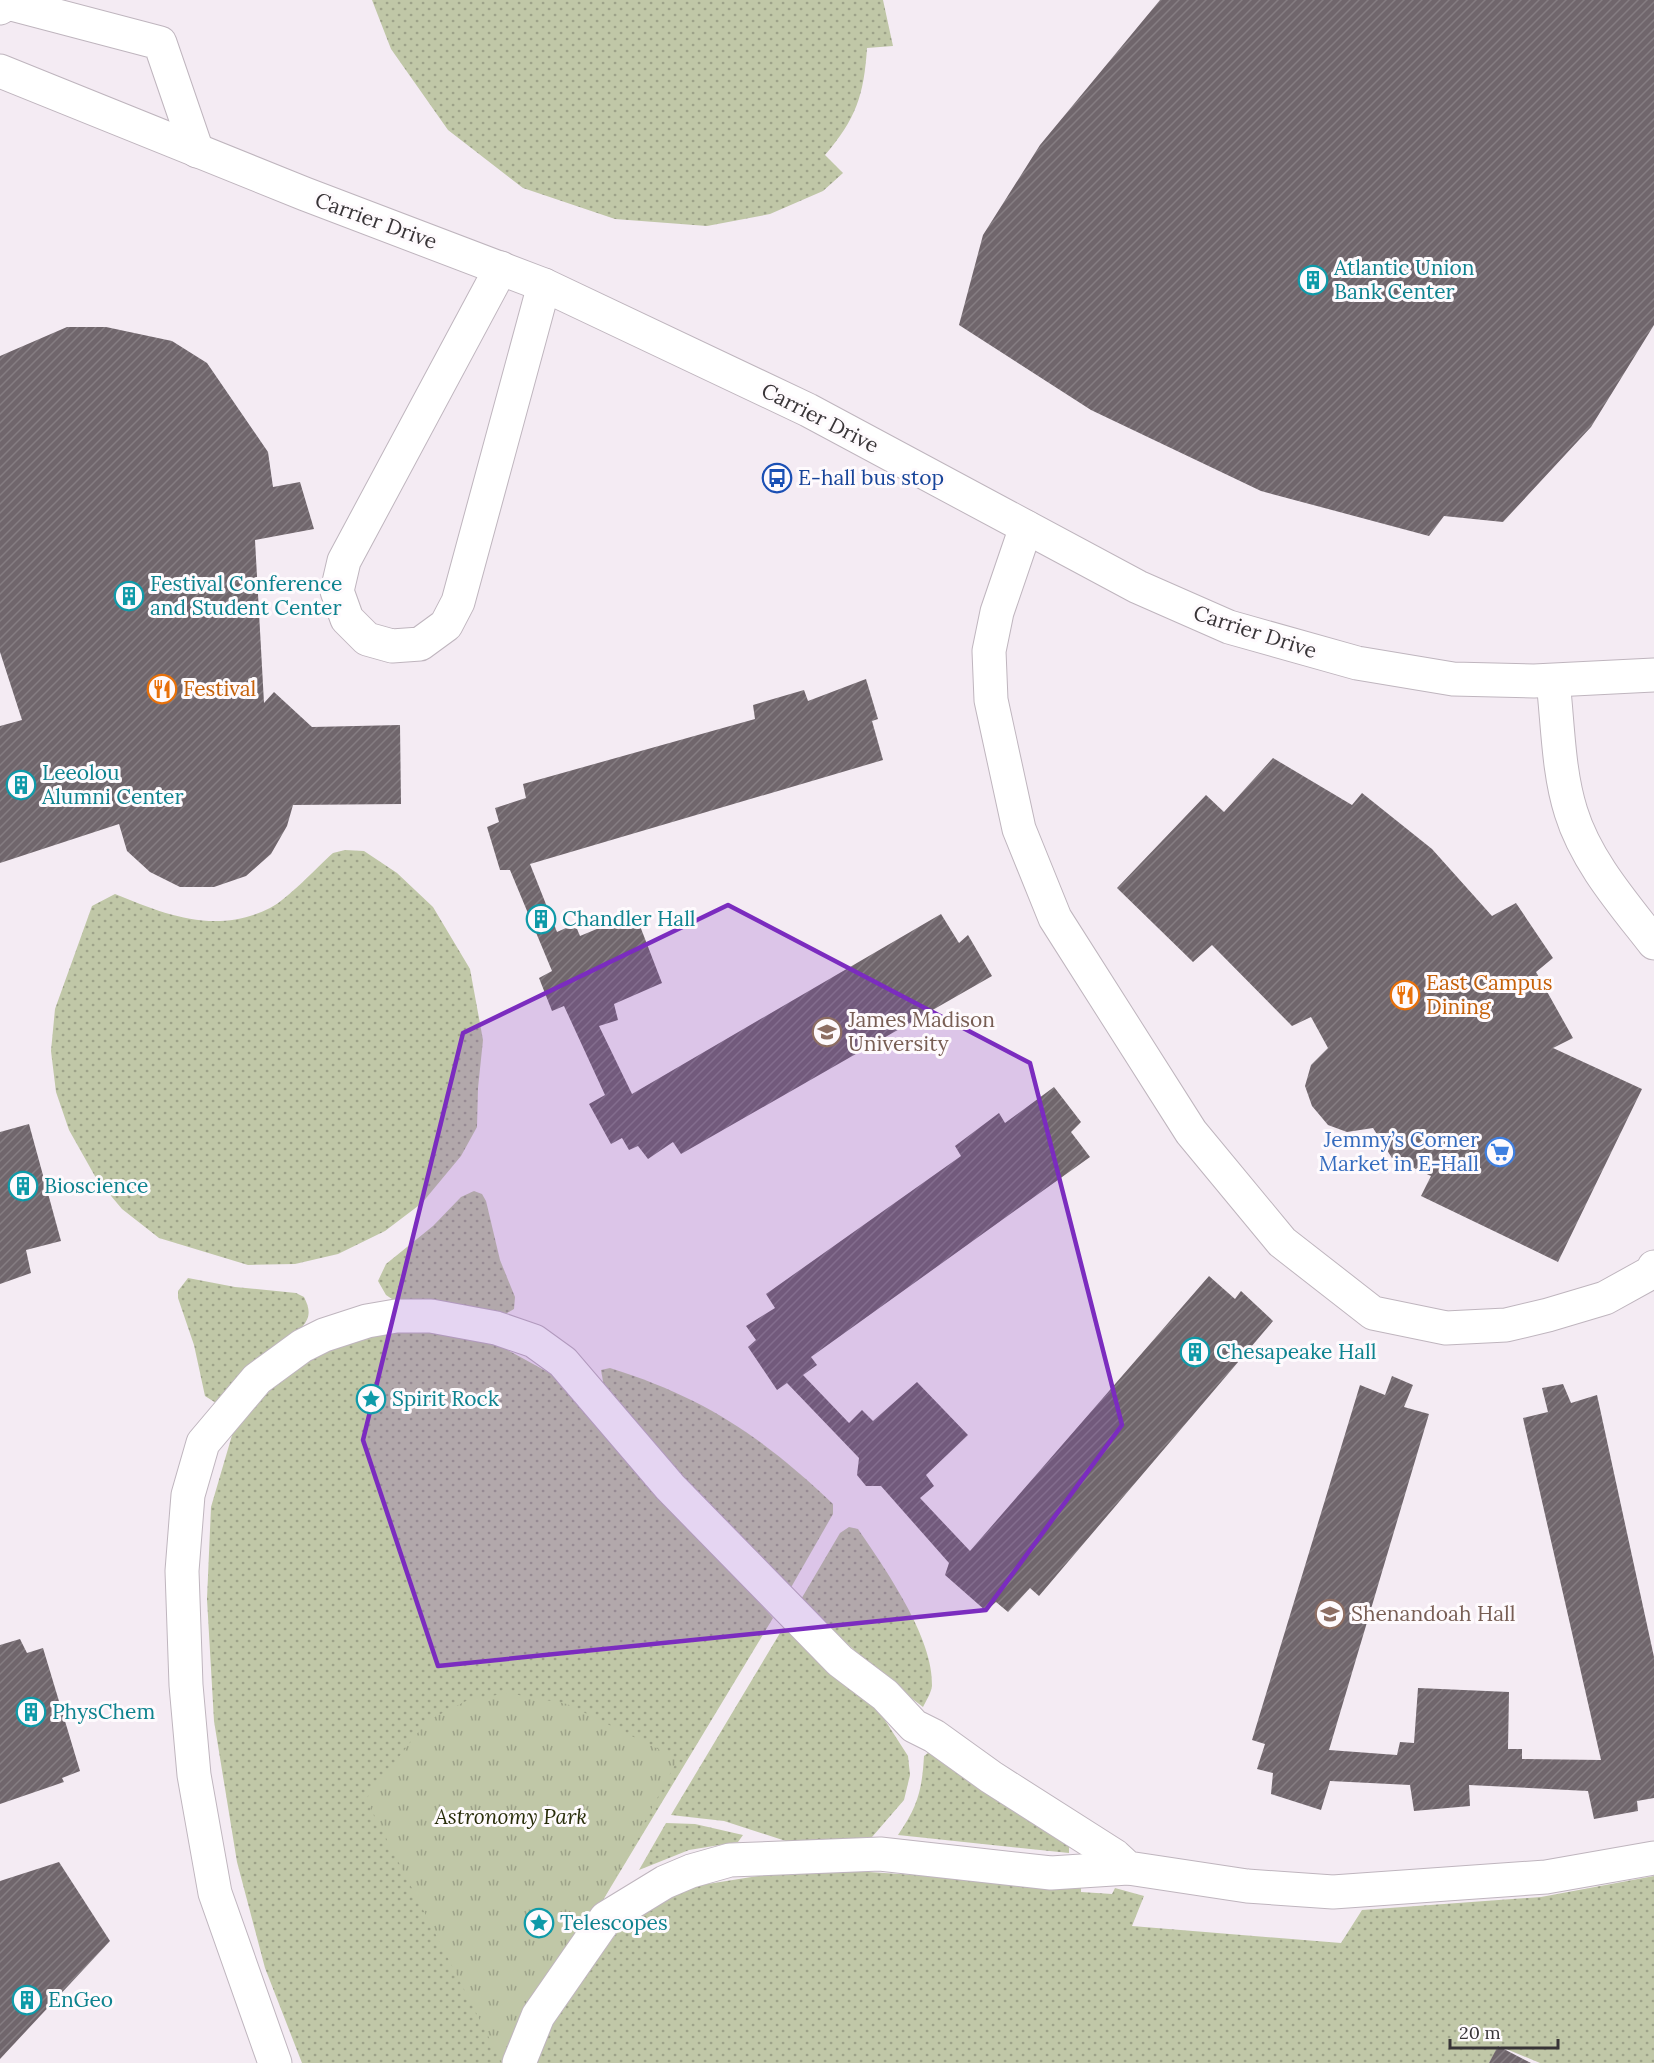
<svg xmlns="http://www.w3.org/2000/svg" width="1654" height="2063" viewBox="0 0 1654 2063" font-family="Lora,serif">
	<style>
		.grass { fill: url(#grass-dots) }
		.park { fill: url(#park-tufts) }
		.building { fill: url(#building-hatch) }
		.lines { fill: none; stroke-linecap: round; stroke-linejoin: round }
		.minor-casing { stroke: #bfb5be; stroke-width: 35 }
		.minor { stroke: #fff; stroke-width: 33 }
		.marked { fill: #7b2cbf; fill-opacity: 0.2; stroke: #7b2cbf; stroke-width: 4.5; stroke-linejoin: round }
		.labels { text-anchor: middle; stroke-width: 6; stroke-linejoin: round; paint-order: stroke }
		.street-label { font-size: 21px; fill: #383437; stroke: #fefafd }
		.culture-label { font-size: 21px; fill: #0d838f; stroke: #fefafd; text-anchor: start }
		.transit-label { font-size: 21px; fill: #164399; stroke: #fefafd; text-anchor: start }
		.food-label { font-size: 21px; fill: #c56008; stroke: #fefafd; text-anchor: start }
		.education-label { font-size: 21px; fill: #785e54; stroke: #fefafd; text-anchor: start }
		.shop-label { font-size: 21px; fill: #366cbe; stroke: #fefafd; text-anchor: end }
		.park-label { font-size: 21px; font-style: italic; fill: #282d09; stroke: #fefafd }
	</style>
	<defs>
		<pattern id="grass-dots" width="8" height="8" patternUnits="userSpaceOnUse" patternTransform="scale(1.5)"><rect width="8" height="8" fill="#c0c7a7"/><path d="M2 2h.1M6 6h.1" fill="none" stroke="#9da289" stroke-width="1.8" stroke-linecap="round"/></pattern>
		<pattern id="park-tufts" width="24" height="20" patternUnits="userSpaceOnUse" patternTransform="scale(1.5)"><rect width="24" height="20" fill="#c0c7a7"/><path d="M3 7l-1-3M5 7V3M7 7l1-3M15 17l-1-3M17 17v-4M19 17l1-3" fill="none" stroke="#9da289"/></pattern>
		<pattern id="building-hatch" width="6" height="6" patternUnits="userSpaceOnUse" patternTransform="scale(1.5)"><rect width="6" height="6" fill="#70666c"/><path d="M-1 1l2-2M0 6l6-6M5 7l2-2" fill="none" stroke="#857d82"/></pattern>
	</defs>
	<rect width="100%" height="100%" fill="#f4ebf3"/>
	<g class="grass">
		<path d="M372 0H883L893 46 867 48C864 95 856 119 825 155L843 173 823 191 770 214 707 226 615 219 523 188 448 130 391 49Z"/>
		<path d="M345 850 364 851 397 873 433 907 470 969 483 1040 478 1088 477 1127 461 1156 422 1203 385 1231 338 1254 295 1264 248 1265 159 1238 122 1209 96 1178 69 1130 56 1092 51 1051 55 1009 92 906 115 894C166 915 216 935 270 908 288 899 317 867 333 853Z"/>
		<path d="M474 1191 482 1194 486 1201 500 1260 515 1297 514 1309 502 1316 392 1299 386 1295 378 1281 386 1264 433 1226 461 1197Z"/>
		<path d="M188 1278 235 1287 296 1293 304 1297C310 1309 311 1317 302 1327L252 1367 216 1403 205 1396 194 1345 178 1298V1291Z"/>
		<path d="M438 1330 495 1343 555 1376 773 1618 603 1900 549 1970 521 2015 504 2063H302L265 1968 237 1862 214 1721 207 1599 211 1507 235 1425 291 1370 333 1342 385 1331Z"/>
		<path d="M610 1368C703 1397 763 1437 833 1504V1514L789 1591 710 1512 604 1387 601 1370Z"/>
		<path d="M849 1527 858 1529C884 1567 934 1638 932 1686 931 1693 926 1701 923 1707L886 1679 800 1601 840 1533Z"/>
		<path d="M783 1628 881 1714 908 1756 910 1775 904 1800 872 1837 792 1843 724 1821 671 1815Z"/>
		<path d="M928 1753H933L1064 1842 1069 1847V1853L898 1835C918 1806 922 1790 924 1756Z"/>
		<path d="M666 1823 695 1824 743 1835 738 1842 689 1850 639 1870Z"/>
		<path d="M808 1868 1081 1886V1892L1112 1894 1115 1888 1144 1896 1132 1926 1341 1943 1362 1910 1541 1897 1654 1876V2063H1540L1499 2046 1489 2063H535L557 2013 625 1922 689 1887Z"/>
	</g>
	<path class="park" d="M508 1693 567 1704 678 1759 603 1900 549 1970 521 2015 502 2063 366 1799 427 1721 468 1700Z"/>
	<g class="building">
		<path d="M1160 0H1654V325L1591 427 1503 522 1444 516 1429 536 1261 491 1091 410 959 325 983 235 1040 145Z"/>
		<path d="M67 327H106L172 341 207 363 268 452 273 487 300 482 314 529 255 540 264 703 274 692 312 727 400 725 401 804 293 805 287 826 271 854 246 876 214 887H180L150 872 127 851 119 824 0 863V726L22 720 0 652V356Z"/>
		<path d="M866 679 878 719 872 721 883 760 530 864 557 932 575 924 580 936 635 913 662 983 614 1004 618 1020 599 1026 632 1094 941 914 959 943 968 935 992 976 681 1154 673 1142 648 1159 638 1146 629 1150 622 1138 611 1144 589 1104 605 1095 564 1006 552 1011 539 978 552 971 510 870H500L487 827 499 822 495 808 526 798 523 784 755 719 753 705 804 690 808 701Z"/>
		<path d="M1273 758 1352 805 1362 793 1432 849 1492 916 1516 903 1553 958 1536 972 1573 1038 1553 1048 1642 1089 1558 1262 1421 1196 1431 1176 1392 1158 1373 1128 1347 1132 1328 1125 1312 1106 1305 1086 1311 1065 1328 1048 1311 1017 1292 1026 1212 945 1193 962 1117 888 1206 795 1224 812Z"/>
		<path d="M1054 1087 1081 1122 1071 1132 1090 1157 811 1357 817 1365 803 1375 849 1423 862 1410 873 1421 917 1382 968 1435 926 1475 934 1486 920 1498 970 1551 1209 1276 1235 1299 1241 1291 1273 1321 1039 1596 1030 1588 1008 1612 996 1602 986 1611 945 1575 949 1563 881 1486H866L857 1475 859 1458 787 1383 777 1390 748 1347 756 1340 746 1326 775 1308 766 1294 961 1156 955 1146 999 1113 1005 1123Z"/>
		<path d="M29 1124 61 1241 26 1250 31 1273 0 1284V1132Z"/>
		<path d="M1392 1376 1413 1385 1404 1407 1429 1414 1329 1750 1397 1755 1400 1742 1414 1743 1418 1688 1509 1692 1508 1749H1522V1759L1601 1760 1523 1418 1548 1412 1542 1388 1563 1384 1571 1403 1597 1395 1654 1657V1798L1637 1801 1638 1811 1594 1819 1588 1791 1469 1785 1470 1806 1414 1811 1410 1785 1330 1781 1321 1810 1271 1794 1273 1773 1257 1769 1265 1744 1252 1740 1360 1385 1385 1395Z"/>
		<path d="M20 1639 27 1653 43 1648 80 1771 62 1778 64 1782 0 1804V1645Z"/>
		<path d="M59 1862 110 1941 0 2059V1881Z"/>
		<path d="M1498 2046 1531 2063H1489Z"/>
	</g>
	<g class="lines">
		<g class="minor-casing">
			<g id="minor">
				<path d="M0 8 8 3 160 43 197 151"/>
				<path d="M0 71 305 194 544 285 808 410 1138 587 1229 627 1357 663 1453 679 1534 681 1654 675"/>
				<path d="M501 268 344 561 337 591 347 619 367 639 392 646 420 644 446 625 458 602 544 285"/>
				<path d="M1026 527 997 612 989 651 991 700 1019 829 1055 918 1191 1132 1282 1242 1373 1313 1446 1328 1506 1325 1548 1315 1605 1298 1652 1272 1654 1267"/>
				<path d="M1553 681C1558 724 1558 771 1571 812 1586 861 1623 903 1654 943"/>
				<path d="M275 2063 215 1893 194 1775 186 1685 182 1571 188 1495 203 1443 257 1379 302 1346 324 1335 367 1321 396 1316H431L496 1328 534 1341 563 1362 670 1487 840 1661 885 1695 914 1726 934 1736 991 1777 1115 1856 1128 1868 1247 1886 1333 1892 1546 1877 1654 1858"/>
				<path d="M519 2063 538 2016 606 1918 665 1882 691 1871 730 1860 880 1854 1051 1873 1128 1868"/>
			</g>
		</g>
		<use href="#minor" class="minor"/>
	</g>
	<path class="marked" d="M728 905 1030 1063 1122 1425 986 1610 438 1666 363 1440 463 1033Z"/>
	<defs>
		<g id="building-ring" transform="scale(1.5)"><circle r="9.5" fill="#fefafd" stroke="#0f9aa8" stroke-width="1.5"/><path d="M-4-6H4V6H1V3H-1V6H-4ZM-2.5-4.3h1.7v1.8h-1.7ZM.8-4.3h1.7v1.8H.8ZM-2.5-1h1.7V.8h-1.7ZM.8-1h1.7V.8H.8Z" fill="#0f9aa8"/></g>
		<g id="bus-ring" transform="scale(1.5)"><circle r="9.5" fill="#fefafd" stroke="#1a4fb4" stroke-width="1.5"/><path d="M-5-6H5V4H4V6H2V4H-2V6H-4V4H-5ZM-3.5-4V0h7V-4ZM-3.5 1.2v1.5H-2V1.2ZM2 1.2v1.5H3.5V1.2Z" fill="#1a4fb4"/></g>
		<g id="restaurant-ring" transform="scale(1.5)"><circle r="9.5" fill="#fefafd" stroke="#e8710a" stroke-width="1.5"/><path d="M-5-6h1v4h1v-4h1v4h1v-4h1v5L-1.5 .5V6h-2V.5L-5-1ZM5-6V6H3V1.5H1.5Q1.5-4 5-6Z" fill="#e8710a"/></g>
		<g id="university-ring" transform="scale(1.5)"><circle r="9.5" fill="#fefafd" stroke="#8d6e63" stroke-width="1.5"/><path d="M0-5L7-2L0 1L-7-2ZM-4 1L0 2.5L4 1V4Q0 6-4 4Z" fill="#8d6e63"/></g>
		<g id="supermarket-ring" transform="scale(1.5)"><circle r="9.5" fill="#fefafd" stroke="#3f7fe0" stroke-width="1.5"/><path d="M-6-5.5h2.5l.6 2H6L4.5 2H-2.5L-4.4-4H-6ZM-1.5 3.2a1.3 1.3 0 1 0 .1 0ZM3 3.2a1.3 1.3 0 1 0 .1 0Z" fill="#3f7fe0"/></g>
		<g id="sight-ring" transform="scale(1.5)"><circle r="9.5" fill="#fefafd" stroke="#0f9aa8" stroke-width="1.5"/><path d="M0-6L1.8-2.2L6-1.7L2.9 1.2L3.7 5.4L0 3.3L-3.7 5.4L-2.9 1.2L-6-1.7L-1.8-2.2Z" fill="#0f9aa8"/></g>
	</defs>
	<g fill-rule="evenodd">
		<use href="#building-ring" x="1313" y="280"/>
		<use href="#bus-ring" x="777" y="478"/>
		<use href="#building-ring" x="129" y="596"/>
		<use href="#restaurant-ring" x="162" y="689"/>
		<use href="#building-ring" x="21" y="785"/>
		<use href="#building-ring" x="541" y="919"/>
		<use href="#restaurant-ring" x="1405" y="995"/>
		<use href="#university-ring" x="827" y="1032"/>
		<use href="#supermarket-ring" x="1500" y="1152"/>
		<use href="#building-ring" x="23" y="1186"/>
		<use href="#building-ring" x="1195" y="1352"/>
		<use href="#sight-ring" x="371" y="1399"/>
		<use href="#university-ring" x="1330" y="1614"/>
		<use href="#building-ring" x="31" y="1712"/>
		<use href="#sight-ring" x="539" y="1923"/>
		<use href="#building-ring" x="27" y="2000"/>
	</g>
	<g class="labels">
		<g class="street-label">
			<text transform="translate(376 221) rotate(20)" y="7">Carrier Drive</text>
			<text transform="translate(820 418) rotate(27)" y="7">Carrier Drive</text>
			<text transform="translate(1255 632) rotate(18)" y="7">Carrier Drive</text>
		</g>
		<g class="culture-label">
			<text x="1334" y="275">Atlantic Union<tspan x="1334" dy="24">Bank Center</tspan></text>
			<text x="150" y="591">Festival Conference<tspan x="150" dy="24">and Student Center</tspan></text>
			<text x="42" y="780">Leeolou<tspan x="42" dy="24">Alumni Center</tspan></text>
			<text x="562" y="926">Chandler Hall</text>
			<text x="44" y="1193">Bioscience</text>
			<text x="1216" y="1359">Chesapeake Hall</text>
			<text x="392" y="1406">Spirit Rock</text>
			<text x="52" y="1719">PhysChem</text>
			<text x="560" y="1930">Telescopes</text>
			<text x="48" y="2007">EnGeo</text>
		</g>
		<g class="transit-label">
			<text x="798" y="485">E-hall bus stop</text>
		</g>
		<g class="food-label">
			<text x="183" y="696">Festival</text>
			<text x="1426" y="990">East Campus<tspan x="1426" dy="24">Dining</tspan></text>
		</g>
		<g class="education-label">
			<text x="848" y="1027">James Madison<tspan x="848" dy="24">University</tspan></text>
			<text x="1351" y="1621">Shenandoah Hall</text>
		</g>
		<g class="shop-label">
			<text x="1479" y="1147">Jemmy’s Corner<tspan x="1479" dy="24">Market in E-Hall</tspan></text>
		</g>
		<g class="park-label">
			<text x="511" y="1824">Astronomy Park</text>
		</g>
	</g>
	<path d="M1450 2039v9h108v-9" fill="none" stroke="#383437" stroke-width="3"/>
	<text x="1459" y="2039" font-size="18" fill="#383437" stroke="#fefafd" stroke-width="4.5" paint-order="stroke">20 m</text>
</svg>
